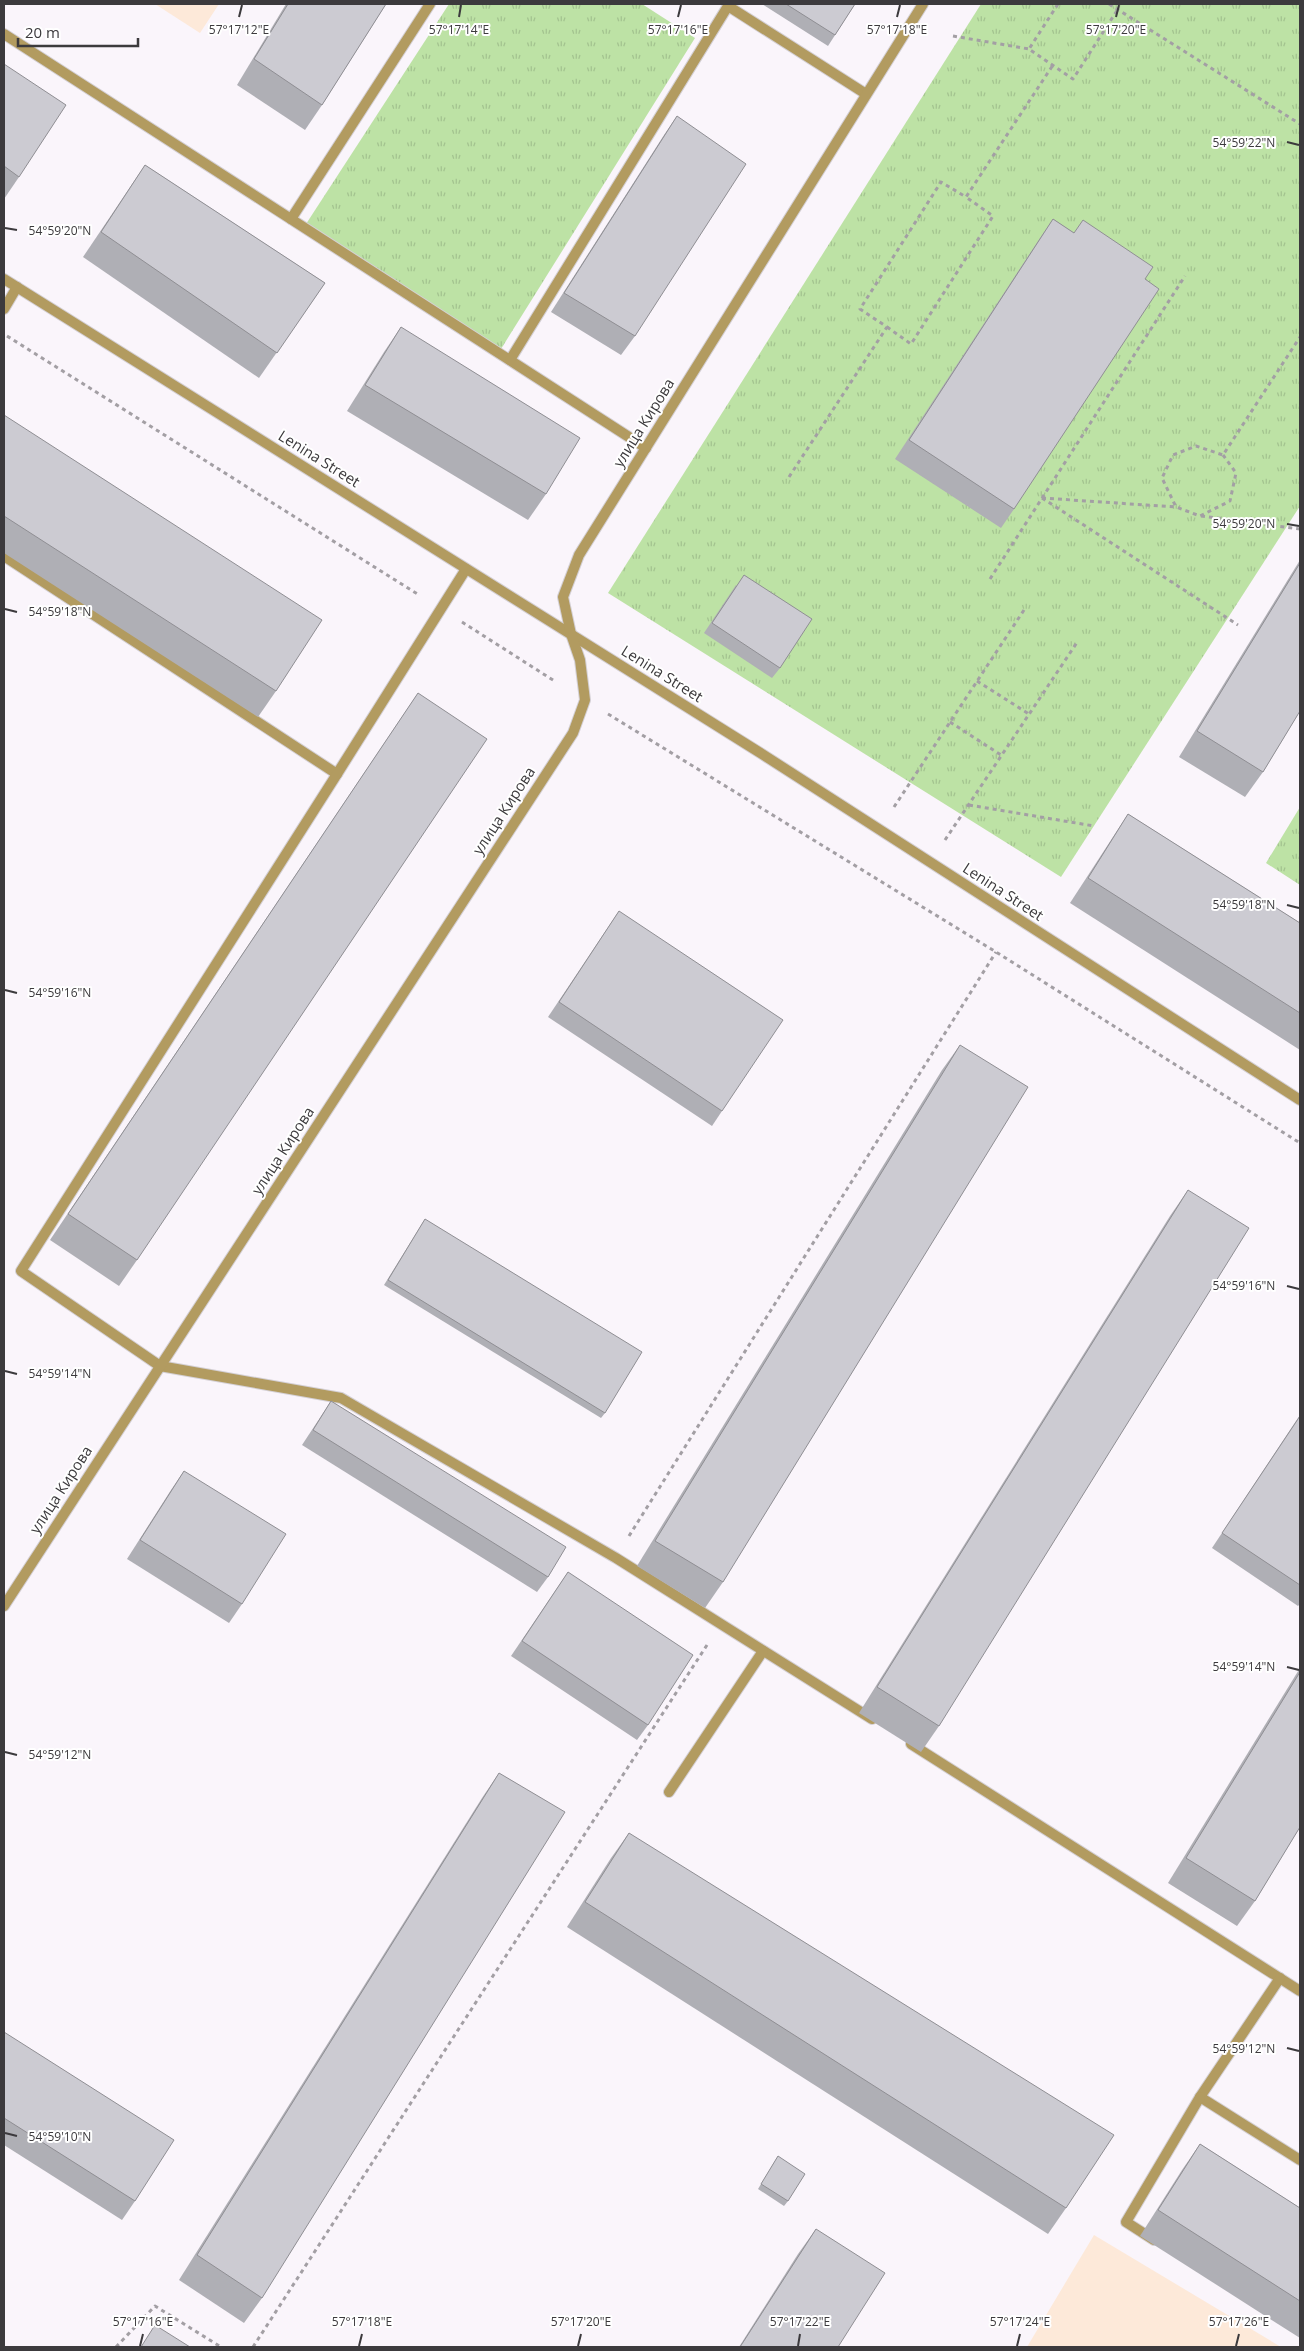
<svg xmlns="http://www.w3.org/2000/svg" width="1304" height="2351" viewBox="0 0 1304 2351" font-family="'Open Sans',sans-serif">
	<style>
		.education { fill: #fde9d9 }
		.park { fill: url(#park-tufts) }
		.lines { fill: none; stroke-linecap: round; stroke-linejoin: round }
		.service-casing { stroke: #d4d0d5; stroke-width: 12 }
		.minor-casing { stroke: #d4d0d5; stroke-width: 12 }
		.path { stroke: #a39fa4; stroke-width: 3; stroke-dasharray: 4 4; stroke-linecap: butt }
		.service { stroke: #b29b60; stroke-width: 10 }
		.minor { stroke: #b29b60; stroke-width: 10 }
		.wall { fill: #afafb5 }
		.building { fill: #cccbd2; stroke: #8f8e93 }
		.ticks { fill: none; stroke: #3c3a3d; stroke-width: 2 }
		.labels { text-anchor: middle; stroke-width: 4; stroke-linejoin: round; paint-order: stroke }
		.street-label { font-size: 15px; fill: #3c3a3d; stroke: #fff }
		.ticks-label { font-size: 12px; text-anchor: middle; fill: #3c3a3d; stroke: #fff; stroke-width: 4; stroke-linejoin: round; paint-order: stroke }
	</style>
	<defs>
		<pattern id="park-tufts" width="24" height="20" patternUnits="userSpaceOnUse" patternTransform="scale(1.25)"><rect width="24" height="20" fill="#bde2a5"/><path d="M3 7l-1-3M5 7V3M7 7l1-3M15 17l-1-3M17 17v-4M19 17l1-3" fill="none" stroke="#a3c38f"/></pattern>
	</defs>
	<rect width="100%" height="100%" fill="#faf5fb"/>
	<g class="education">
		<path d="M155 4H219L200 33Z"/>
		<path d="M1094 2235 1281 2347H1027Z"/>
	</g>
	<g class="park">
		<path d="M449 4H642L695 38 501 349 306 224Z"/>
		<path d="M981 4H1300V506L1061 877 608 593Z"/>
		<path d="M1300 807V885L1266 863Z"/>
	</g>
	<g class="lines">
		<g class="service-casing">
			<g id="service">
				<path d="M4 34 646 448"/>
				<path d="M291 219 430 4"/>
				<path d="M4 309 17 287"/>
				<path d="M510 360 728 6 866 94"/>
				<path d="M4 556 337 774 466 569"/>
				<path d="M337 774 21 1271 160 1366 341 1398 616 1558 872 1719"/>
				<path d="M911 1744 1300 1991"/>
				<path d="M669 1792 763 1651"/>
				<path d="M1280 1978 1200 2097 1300 2160"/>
				<path d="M1154 2240 1126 2222 1200 2097"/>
			</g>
		</g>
		<g class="minor-casing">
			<g id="minor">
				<path d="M4 279 762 754 1300 1100"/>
				<path d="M4 1606 573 733 585 700 580 660 571 634 563 597 579 555 923 4"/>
			</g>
		</g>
		<g class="path">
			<path d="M1058 4 1029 49 1073 79 1118 9"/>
			<path d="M1109 4 1300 124"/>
			<path d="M953 36 1029 49"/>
			<path d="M887 327 911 344 993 216 966 197"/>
			<path d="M7 336 419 595"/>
			<path d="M1223 455 1236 473 1230 501 1200 516 1176 507 1162 478 1173 455 1196 446 1223 455 1300 337"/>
			<path d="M789 477 887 327 860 309 941 182 966 197 1053 65"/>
			<path d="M1042 498 1238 625"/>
			<path d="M1042 498 1176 507"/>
			<path d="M1201 516 1300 529"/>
			<path d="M990 579 1185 276"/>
			<path d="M462 622 556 682"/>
			<path d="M977 681 1029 714"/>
			<path d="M608 714 996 952 1300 1143"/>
			<path d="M950 722 1001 755"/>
			<path d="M969 805 1094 826"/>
			<path d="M894 807 1026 607"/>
			<path d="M945 840 1078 641"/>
			<path d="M629 1536 996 952"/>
			<path d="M116 2347 155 2306 221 2347"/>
			<path d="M253 2347 707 1645"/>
		</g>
		<use href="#service" class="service"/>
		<use href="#minor" class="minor"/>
	</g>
	<g class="wall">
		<path d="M286 4H386L322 105 305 130 237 85Z"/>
		<path d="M762 4H855L828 46Z"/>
		<path d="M4 64 19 177 4 199Z"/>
		<path d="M677 116 635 336 621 355 551 312 664 135Z"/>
		<path d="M145 165 325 283 259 378 83 257Z"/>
		<path d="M1053 219 1145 279 1014 509 1001 528 895 459 1040 238Z"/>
		<path d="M401 327 546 494 528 520 347 411 384 352Z"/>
		<path d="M4 415 276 691 258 717 4 553Z"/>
		<path d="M1300 560V711L1263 772 1245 797 1179 757Z"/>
		<path d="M736 585 780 668 772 678 704 633Z"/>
		<path d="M418 693 137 1260 119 1286 50 1240Z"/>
		<path d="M1128 814 1300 923V1050L1070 903 1111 840Z"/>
		<path d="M619 911 722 1111 712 1126 548 1017Z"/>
		<path d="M960 1045 723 1582 705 1608 637 1566 942 1070Z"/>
		<path d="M1188 1190 939 1726 921 1752 859 1713 1170 1216Z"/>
		<path d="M425 1219 605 1413 601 1418 384 1285Z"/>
		<path d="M331 1401 548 1577 537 1592 302 1445Z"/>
		<path d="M1300 1415V1604L1298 1606 1212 1548Z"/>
		<path d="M184 1471 242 1604 229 1623 127 1559 171 1490Z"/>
		<path d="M568 1572 648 1725 637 1740 511 1656Z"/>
		<path d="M1300 1668V1827L1255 1901 1237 1926 1168 1883Z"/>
		<path d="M499 1773 262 2298 244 2323 179 2280 482 1798Z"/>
		<path d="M629 1833 1066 2208 1048 2234 567 1927 611 1858Z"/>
		<path d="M4 2032 135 2201 122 2220 4 2145Z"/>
		<path d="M1200 2144 1300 2208V2338L1140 2236 1182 2170Z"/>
		<path d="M778 2156 788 2201 784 2206 758 2189Z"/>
		<path d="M816 2229 838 2347H739L798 2254Z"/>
	</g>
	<g class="building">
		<path d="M288 4H386L322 105 254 59Z"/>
		<path d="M786 4H855L835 35Z"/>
		<path d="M4 64 66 105 19 177 4 166Z"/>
		<path d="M677 116 746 164 635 336 564 293Z"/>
		<path d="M145 165 325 283 277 353 101 232Z"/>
		<path d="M1053 219 1074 233 1083 220 1153 267 1145 279 1159 289 1014 509 909 440Z"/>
		<path d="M401 327 580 438 546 494 365 385Z"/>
		<path d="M4 415 322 620 276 691 4 516Z"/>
		<path d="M1300 563V711L1263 772 1197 731Z"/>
		<path d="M744 575 812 619 780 668 712 623Z"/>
		<path d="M418 693 487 739 137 1260 68 1214Z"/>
		<path d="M1128 814 1300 923V1013L1088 878Z"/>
		<path d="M619 911 783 1020 722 1111 559 1002Z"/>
		<path d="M960 1045 1028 1087 723 1582 655 1541Z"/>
		<path d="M1188 1190 1249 1228 939 1726 877 1687Z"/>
		<path d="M425 1219 642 1352 605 1413 388 1280Z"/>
		<path d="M331 1401 566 1547 548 1577 313 1430Z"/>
		<path d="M1300 1416V1585L1222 1533Z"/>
		<path d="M184 1471 286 1534 242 1604 140 1540Z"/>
		<path d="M568 1572 693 1655 648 1725 522 1641Z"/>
		<path d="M1300 1672V1827L1255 1901 1186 1858Z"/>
		<path d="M499 1773 565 1812 262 2298 197 2255Z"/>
		<path d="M629 1833 1114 2135 1066 2208 585 1902Z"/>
		<path d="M4 2032 174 2140 135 2201 4 2118Z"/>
		<path d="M1200 2144 1300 2208V2301L1158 2210Z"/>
		<path d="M778 2156 805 2174 788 2201 761 2184Z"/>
		<path d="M816 2229 885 2273 838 2347H740Z"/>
		<path d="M155 2325 190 2347H141Z"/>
	</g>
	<path class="ticks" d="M239 17 242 5M459 17 461 5M678 17 681 5M897 17 900 5M1116 17 1119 5M1287 142 1299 145M5 228 17 230M1287 524 1299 526M5 609 17 612M1287 905 1299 908M5 990 17 993M1287 1286 1299 1289M5 1371 17 1374M1287 1667 1299 1670M5 1752 17 1755M1287 2048 1299 2051M5 2133 17 2136M140 2346 143 2334M359 2346 362 2334M578 2346 581 2334M798 2346 800 2334M1017 2346 1020 2334M1236 2346 1239 2334"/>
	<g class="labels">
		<g class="street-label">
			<text transform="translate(644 423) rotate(-58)" y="5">улица Кирова</text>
			<text transform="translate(319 459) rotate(32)" y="5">Lenina Street</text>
			<text transform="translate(662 674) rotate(32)" y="5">Lenina Street</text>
			<text transform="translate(504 811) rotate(-57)" y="5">улица Кирова</text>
			<text transform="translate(1003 892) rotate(33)" y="5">Lenina Street</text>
			<text transform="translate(283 1151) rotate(-57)" y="5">улица Кирова</text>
			<text transform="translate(61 1490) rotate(-57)" y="5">улица Кирова</text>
		</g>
	</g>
	<g class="ticks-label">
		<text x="239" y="34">57°17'12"E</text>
		<text x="459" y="34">57°17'14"E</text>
		<text x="678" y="34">57°17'16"E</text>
		<text x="897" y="34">57°17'18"E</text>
		<text x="1116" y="34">57°17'20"E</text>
		<text x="1244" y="147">54°59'22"N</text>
		<text x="60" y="235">54°59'20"N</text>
		<text x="1244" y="528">54°59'20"N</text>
		<text x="60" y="616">54°59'18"N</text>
		<text x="1244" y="909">54°59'18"N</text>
		<text x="60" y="997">54°59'16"N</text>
		<text x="1244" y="1290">54°59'16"N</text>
		<text x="60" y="1378">54°59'14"N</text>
		<text x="1244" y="1671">54°59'14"N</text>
		<text x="60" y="1759">54°59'12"N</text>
		<text x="1244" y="2053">54°59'12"N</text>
		<text x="60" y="2141">54°59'10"N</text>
		<text x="143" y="2326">57°17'16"E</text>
		<text x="362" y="2326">57°17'18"E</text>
		<text x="581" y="2326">57°17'20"E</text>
		<text x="800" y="2326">57°17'22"E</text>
		<text x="1020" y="2326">57°17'24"E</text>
		<text x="1239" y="2326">57°17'26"E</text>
	</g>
	<rect width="1304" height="2351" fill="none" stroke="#3c3a3d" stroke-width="10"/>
	<path d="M18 38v8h120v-8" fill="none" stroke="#3c3a3d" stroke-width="2.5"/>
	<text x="25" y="38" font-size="15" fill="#3c3a3d" stroke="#ffffff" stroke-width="4" paint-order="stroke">20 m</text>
</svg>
